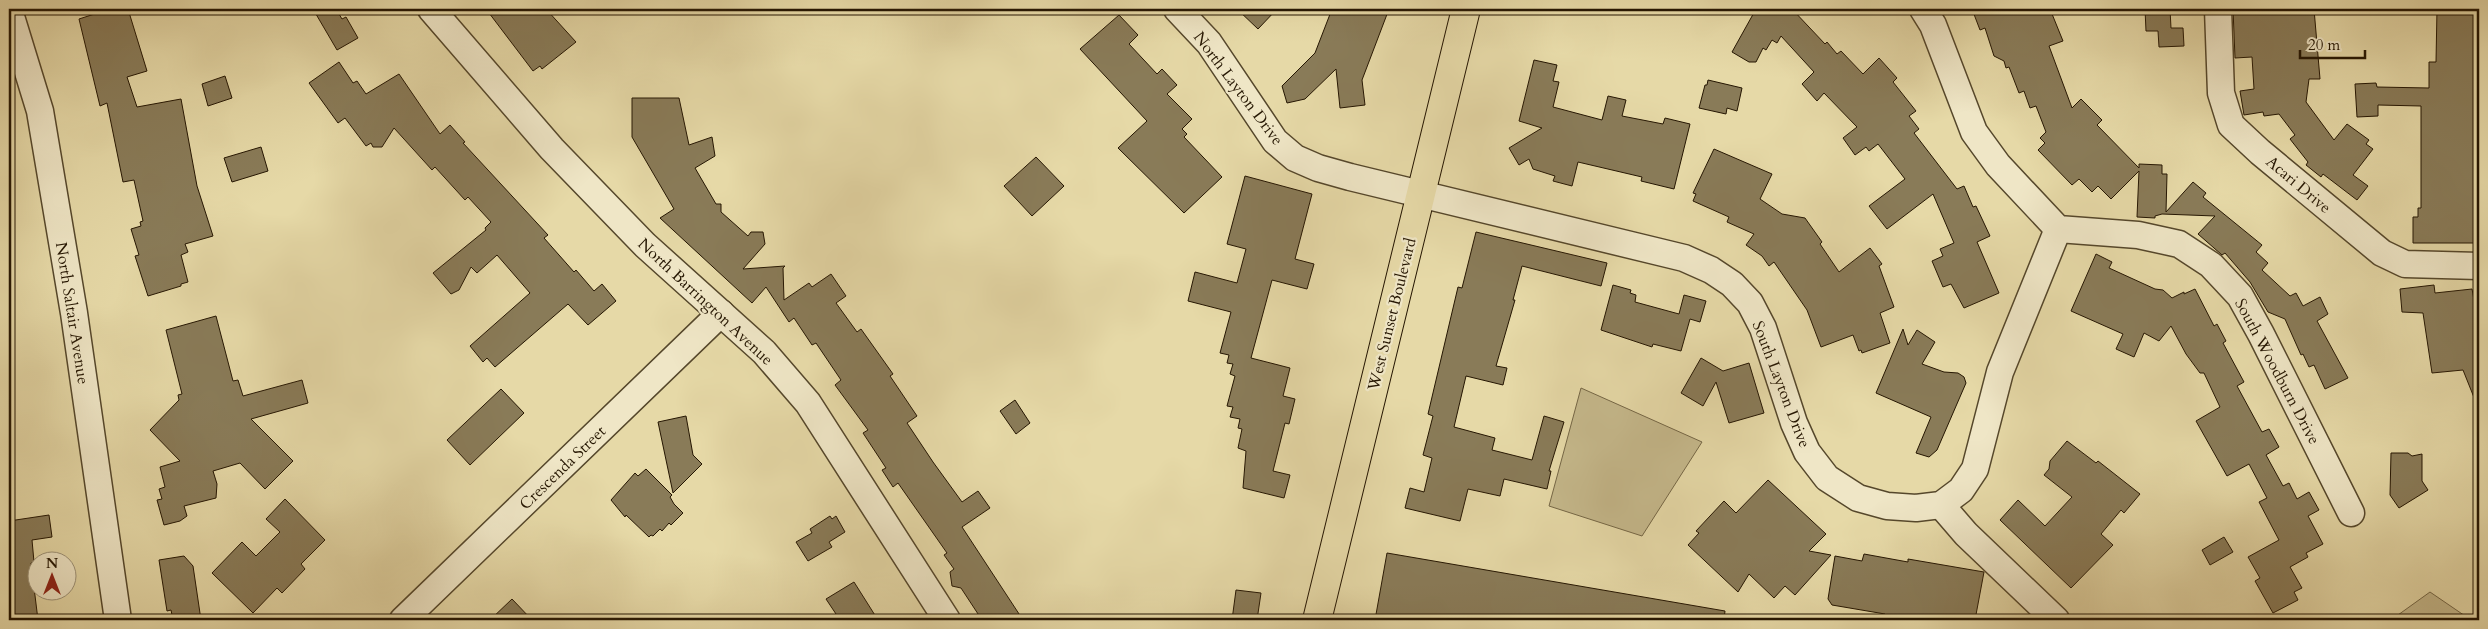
<svg xmlns="http://www.w3.org/2000/svg" width="2488" height="629" viewBox="0 0 2488 629" font-family="Cardo,serif">
	<style>
		.green { fill: #c5b88b; stroke: #756746 }
		.building { fill: #897b58; stroke: #251602 }
		.lines { fill: none; stroke-linecap: round; stroke-linejoin: round }
		.minor-casing { stroke: #55472b; stroke-width: 29 }
		.major-casing { stroke: #251602; stroke-width: 30 }
		.minor { stroke: #efe6c6; stroke-width: 26 }
		.major { stroke: #e6d9a7; stroke-width: 28 }
		.labels { text-anchor: middle; stroke-width: 4.5; stroke-linejoin: round; paint-order: stroke }
		.street-label { font-size: 16px; fill: #251602; stroke: #efe6c6 }
	</style>
	<rect width="100%" height="100%" fill="#e6d9a7"/>
	<filter id="stains"><feTurbulence type="fractalNoise" baseFrequency=".004" numOctaves="4"/><feColorMatrix values="0 0 0 0 .2 0 0 0 0 .09 0 0 0 0 .02 0 0 0 .5 -.17"/></filter>
	<radialGradient id="worn" r=".72"><stop offset=".6" stop-color="#630" stop-opacity="0"/><stop offset="1" stop-color="#630" stop-opacity=".3"/></radialGradient>
	<g class="green">
		<path d="M1581 388 1702 442 1642 536 1549 506Z"/>
		<path d="M2430 592 2471 620H2391Z"/>
	</g>
	<g class="building">
		<path d="M110 9H128L147 71 127 77 137 107 181 99 197 186 213 236 185 244 188 252 181 255 188 282 181 284V286L148 296 135 256 139 255 131 229 141 226 140 222 143 221 134 180 123 182 107 103 100 106 79 19Z"/>
		<path d="M313 9H336L342 19 346 17 358 38 337 50Z"/>
		<path d="M486 9H546L576 42 542 69 540 66 533 71Z"/>
		<path d="M1237 9H1277L1258 29Z"/>
		<path d="M1332 9H1389L1362 80 1365 105 1340 108 1336 69 1305 99 1287 103 1282 86 1315 53Z"/>
		<path d="M1756 9H1792L1825 44 1827 42 1837 54 1841 51 1863 74 1879 58 1897 78 1893 82 1916 111 1909 116 1919 129 1914 133 1957 189 1964 186 1973 207 1976 206 1990 236 1977 242 1999 293 1964 308 1951 284 1943 287 1932 261 1943 256 1940 249 1954 243 1933 194 1887 229 1869 206 1905 179 1878 144 1869 151 1866 147 1855 155 1843 138 1857 127 1824 93 1817 101 1802 84 1814 72 1781 36 1777 43 1772 40 1766 50 1763 48 1756 62H1749L1732 52Z"/>
		<path d="M1972 9H2050L2063 41 2049 46 2072 108 2081 99 2102 120 2097 125 2139 168V164L2162 165V174H2167L2166 212 2193 182 2206 193 2203 197 2262 245 2256 252 2268 263 2262 270 2290 296 2296 293 2303 306 2320 297 2328 314 2317 321 2348 378 2325 389 2314 365 2309 367 2303 354 2301 355 2285 319 2268 312 2250 282 2225 253 2222 255 2198 234 2215 216 2162 214 2155 216V218L2137 217 2139 171 2111 199 2098 186 2092 192 2079 179 2072 185 2038 150 2045 143 2040 138 2046 132 2036 106 2030 108 2024 91 2019 93 2009 67 2006 68 2004 61 1994 56 1985 28 1980 30Z"/>
		<path d="M2145 9H2170L2171 28H2183L2184 46 2159 47 2158 31H2146Z"/>
		<path d="M2233 9H2314L2320 79H2309L2306 102 2334 140 2347 124 2369 140 2366 144 2373 149 2353 175 2368 186 2357 200 2323 174 2321 177 2306 165 2308 162 2290 139 2295 135 2279 114 2264 116 2263 112 2244 115 2240 91 2254 89 2252 57 2235 58Z"/>
		<path d="M2437 9 2479 10V230H2477V243H2413V217H2418V208H2421V106L2378 105V116L2357 117 2355 84 2376 83 2377 87 2429 88V62H2436Z"/>
		<path d="M1119 15 1138 35 1129 44 1157 74 1162 69 1177 85 1167 94 1192 119 1182 129 1187 134 1184 137 1222 177 1184 213 1118 148 1147 121 1080 49Z"/>
		<path d="M1534 60 1557 65 1553 81 1559 82 1553 107 1602 120 1608 96 1626 100 1622 116 1663 124 1665 118 1690 124 1674 189 1641 181 1642 177 1578 162 1572 186 1553 181 1555 176 1533 169 1529 159 1519 165 1509 148 1542 128 1519 121Z"/>
		<path d="M339 62 353 83 357 81 366 94 399 74 440 134 450 125 465 142 463 143 548 235 544 238 574 272 576 270 594 291 602 284 616 301 588 325 568 304 495 367 487 358 483 362 470 346 530 293 497 255 477 273 471 267 459 290 451 294 433 273 486 230 485 228 491 222 468 197 465 200 435 167 432 170 394 128 382 147H373L371 143 366 146 345 118 338 123 309 83Z"/>
		<path d="M225 76 232 98 208 106 202 84Z"/>
		<path d="M1708 80 1742 88 1737 111 1727 108 1726 114 1699 108 1705 85H1707Z"/>
		<path d="M632 98H679L689 145 712 137 715 156 695 168 716 204H721V212L748 236 751 232H763L765 244 743 269 785 266 783 268 784 300 809 283 812 287 831 274 846 296 836 303 857 332 861 329 893 374 890 376 917 416 907 423 933 462 962 502 978 491 990 508 962 527 1023 620H982L961 588 952 586 950 572 954 569 944 555 947 553 898 483 893 487 882 470 886 468 863 433 868 430 835 385 841 380 816 343 812 345 794 318 789 322 766 287 752 303 660 218 674 209 632 137Z"/>
		<path d="M261 147 268 171 232 182 224 158Z"/>
		<path d="M1714 149 1772 174 1760 199 1782 214 1805 218 1822 242 1820 244 1839 272 1870 248 1882 264 1879 266 1894 307 1880 313 1890 343 1862 353 1861 350 1859 351 1853 335 1821 347 1807 310 1774 262 1769 266 1762 256 1746 245 1754 234 1727 222 1729 217 1693 201 1696 194 1693 193Z"/>
		<path d="M1036 157 1064 186 1032 216 1004 186Z"/>
		<path d="M1245 176 1312 194 1295 259 1314 264 1307 289 1272 280 1251 358 1290 368 1283 396 1295 399 1289 424 1285 423 1273 471 1290 475 1284 498 1243 488 1246 451 1238 448 1242 429 1238 428 1240 419 1230 417 1233 407 1227 406 1235 376 1230 374 1233 364 1227 363 1229 355 1220 353 1231 312 1188 301 1195 272 1237 283 1246 249 1227 244Z"/>
		<path d="M1476 232 1607 263 1601 286 1522 266 1513 300H1515L1496 366 1507 368 1503 385 1466 376 1454 427 1495 438 1492 450 1532 460 1544 416 1564 422 1549 471H1551L1547 489 1504 479 1500 496 1468 489 1460 521 1405 508 1410 488 1424 492 1432 458 1423 455 1433 416 1428 414 1458 287 1462 288Z"/>
		<path d="M2096 254 2112 262 2109 268 2155 289 2163 290 2172 298 2184 292V294L2195 289 2214 326 2217 324 2226 341 2223 343 2244 382 2237 386 2262 432 2269 429 2279 447 2266 455 2283 486 2289 483 2297 499 2309 492 2319 510 2308 516 2323 544 2306 553 2308 557 2290 567 2302 588 2294 592 2298 600 2273 613 2255 581 2260 578 2248 557 2279 540 2259 502 2267 498 2249 464 2227 476 2196 421 2220 407 2204 373H2200L2186 354 2171 326 2159 341 2144 333 2134 357 2116 349 2123 334 2071 311Z"/>
		<path d="M1613 285 1631 290 1630 293 1636 295 1635 302 1679 314 1684 295 1706 301 1700 322 1690 319 1681 351 1653 344 1652 347 1601 330Z"/>
		<path d="M2434 285 2435 293 2472 289 2474 300H2479V410L2463 370 2432 373 2423 313 2402 312 2400 289Z"/>
		<path d="M216 316 233 381 238 380 243 396 302 380 308 403 251 419 293 461 265 489 240 463 213 471 217 484 216 498 184 506 187 516 180 521 164 525 157 500 162 499 159 489 165 487 160 467 180 461 150 430 179 400 178 395 182 394 166 330Z"/>
		<path d="M1903 329 1908 345 1917 330 1935 342 1922 364 1944 372 1958 373 1964 377 1966 383 1937 450 1929 457 1916 453 1931 417 1876 393Z"/>
		<path d="M1701 358 1723 371 1749 363 1764 413 1729 423 1716 382 1703 406 1681 393Z"/>
		<path d="M501 389 524 413 470 465 447 440Z"/>
		<path d="M1015 400 1030 423 1016 434 1000 411Z"/>
		<path d="M686 416 693 455 702 464 673 493 658 422Z"/>
		<path d="M2067 441 2096 463 2098 461 2140 494 2124 513 2121 510 2101 534 2113 545 2071 588 2000 520 2018 500 2045 526 2072 497 2044 475 2049 469 2050 461Z"/>
		<path d="M2391 453H2408L2412 456 2422 454V481L2428 490 2399 508 2390 495Z"/>
		<path d="M646 469 672 495 670 497 674 504 683 513 671 525 669 523 662 531 660 529 653 536 651 535 649 537 626 515 625 517 611 500 635 473 638 476Z"/>
		<path d="M1768 480 1826 534 1809 551 1831 555 1795 595 1785 586 1774 598 1749 574 1738 592 1688 545 1699 533 1696 531 1724 501 1736 513Z"/>
		<path d="M285 499 325 540 301 564 305 569 282 593 277 588 253 613 212 573 242 542 256 556 280 532 266 519Z"/>
		<path d="M49 515 52 537 32 540 34 562 31 563 38 620H9V521Z"/>
		<path d="M830 516 832 519 836 516 845 532 829 542 832 547 808 561 796 542 812 533 810 529Z"/>
		<path d="M2224 537 2233 552 2210 565 2202 550Z"/>
		<path d="M1387 553 1725 611 1724 620H1375Z"/>
		<path d="M1864 554 1908 562V559L1984 572 1975 620H1884L1885 614 1832 605 1828 599 1835 556 1862 561Z"/>
		<path d="M184 556 193 566 201 620H173L171 610 167 611 159 560Z"/>
		<path d="M854 582 878 620H840L826 599Z"/>
		<path d="M1236 590 1261 593 1257 620H1232Z"/>
		<path d="M512 599 532 620H490Z"/>
	</g>
	<g class="lines">
		<g class="minor-casing">
			<g id="minor">
				<path d="M431 9 552 149 645 245 764 352 808 403 947 620"/>
				<path d="M1177 9 1209 43 1275 141 1295 158 1318 168 1350 177 1684 258 1711 270 1732 284 1750 303 1763 328 1794 423 1807 452 1827 478 1858 498 1887 506 1916 508 1941 505 1961 490 1975 469 2000 372 2058 229"/>
				<path d="M1923 9 1933 25 1974 132 1998 165 2058 229 2138 235 2179 244 2211 265 2240 296 2261 334 2351 513"/>
				<path d="M2218 9 2221 93 2231 125 2260 152 2382 253 2405 264 2479 266"/>
				<path d="M9 10 40 111 74 313 118 620"/>
				<path d="M1941 505 1966 534 2056 620"/>
				<path d="M403 620 721 313"/>
			</g>
		</g>
		<g class="major-casing">
			<path id="major" d="M1317 620 1466 9"/>
		</g>
		<use href="#minor" class="minor"/>
		<use href="#major" class="major"/>
	</g>
	<g class="labels">
		<g class="street-label">
			<text transform="translate(1239 88) rotate(53)" y="6">North Layton Drive</text>
			<text transform="translate(2299 184) rotate(40)" y="6">Acari Drive</text>
			<text transform="translate(706 301) rotate(43)" y="6">North Barrington Avenue</text>
			<text transform="translate(73 313) rotate(81)" y="6">North Saltair Avenue</text>
			<text transform="translate(1391 314) rotate(-76)" y="6">West Sunset Boulevard</text>
			<text transform="translate(2278 371) rotate(62)" y="6">South Woodburn Drive</text>
			<text transform="translate(1782 384) rotate(69)" y="6">South Layton Drive</text>
			<text transform="translate(562 467) rotate(-44)" y="6">Crescenda Street</text>
		</g>
	</g>
	<rect width="2488" height="629" fill="none" stroke="#e6d9a7" stroke-width="30"/>
	<rect x="10" y="10" width="2468" height="609" fill="none" stroke="#251602" stroke-width="2.5"/>
	<rect x="15" y="15" width="2458" height="599" fill="none" stroke="#251602"/>
	<g transform="translate(52 576)"><circle r="24" fill="#efe6c6" stroke="#9e9378"/>
	<path d="M0-4L9 19L0 12L-9 19Z" fill="#8f2418"/>
	<text y="-8" font-size="14" font-weight="bold" text-anchor="middle" fill="#251602">N</text>
	</g>
	<path d="M2300 50v8h65v-8" fill="none" stroke="#251602" stroke-width="2.5"/>
	<text x="2308" y="50" font-size="15" fill="#251602" stroke="#efe6c6" stroke-width="4" paint-order="stroke">20 m</text>
	<rect width="100%" height="100%" filter="url(#stains)"/>
	<rect width="100%" height="100%" fill="url(#worn)"/>
</svg>
